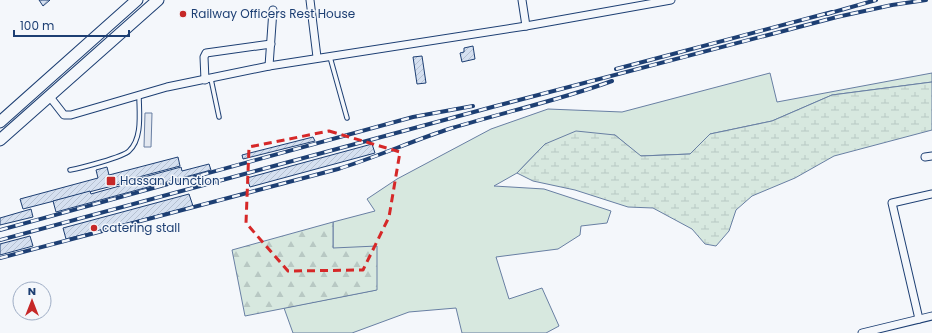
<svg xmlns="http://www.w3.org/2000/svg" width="932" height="333" viewBox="0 0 932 333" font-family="Poppins,sans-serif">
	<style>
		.green { fill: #d7e8df; stroke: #687fa3 }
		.forest { fill: url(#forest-firs); stroke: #687fa3 }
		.wetland { fill: url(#wetland-marsh); stroke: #687fa3 }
		.parking { fill: #e3e8f0; stroke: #687fa3 }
		.building { fill: url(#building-hatch); stroke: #1d3f73 }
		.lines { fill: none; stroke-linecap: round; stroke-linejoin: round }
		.lane-casing { stroke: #1d3f73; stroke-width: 5.5 }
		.street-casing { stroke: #1d3f73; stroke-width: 9 }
		.primary-casing { stroke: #1d3f73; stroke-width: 13 }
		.lane { stroke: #f4f7fb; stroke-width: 3.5 }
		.street { stroke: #f4f7fb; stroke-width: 7 }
		.primary { stroke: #f4f7fb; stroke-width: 11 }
		.rail-casing { stroke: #1d3f73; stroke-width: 4 }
		.rail { stroke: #f4f7fb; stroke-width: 2.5; stroke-dasharray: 8; stroke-linecap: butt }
		.marked { fill: none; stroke: #d62828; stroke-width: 3; stroke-dasharray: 8 5; stroke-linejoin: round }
		.poi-dot { fill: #c62828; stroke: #f4f7fb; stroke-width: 1.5 }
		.labels { text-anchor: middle; stroke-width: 3; stroke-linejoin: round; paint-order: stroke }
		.poi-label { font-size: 12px; fill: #1d3f73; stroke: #f4f7fb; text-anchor: start }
	</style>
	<defs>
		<pattern id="forest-firs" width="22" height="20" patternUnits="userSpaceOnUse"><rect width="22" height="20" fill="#d7e8df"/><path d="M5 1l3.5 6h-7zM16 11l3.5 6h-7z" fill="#b8c8c3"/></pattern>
		<pattern id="wetland-marsh" width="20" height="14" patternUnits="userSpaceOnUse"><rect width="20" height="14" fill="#d7e8df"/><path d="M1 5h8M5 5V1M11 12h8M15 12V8" fill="none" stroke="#b8c8c3"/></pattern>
		<pattern id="building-hatch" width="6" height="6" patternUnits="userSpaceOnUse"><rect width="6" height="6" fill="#d5e0f0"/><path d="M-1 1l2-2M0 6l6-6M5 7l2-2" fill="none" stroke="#b6c1d1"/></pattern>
	</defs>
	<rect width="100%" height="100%" fill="#f4f7fb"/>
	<path class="green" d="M770 73 777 102 932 73V82L832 95 772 121 710 134 690 154 640 156 615 135 545 144 517 173 494 186 544 189 611 211 607 223 581 226 580 235 558 249 496 257 509 299 542 288 559 326 546 333H462L456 308 409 312 352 333H293L284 308 376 290 333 248V222L375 211 367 199 397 179 491 129 548 109 622 112Z"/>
	<path class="forest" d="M333 222V248L377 246V290L245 316 232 250Z"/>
	<path class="wetland" d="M932 82V130L834 156 795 178 752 196 736 210 729 231 716 246 705 244 692 229 653 208 628 207 575 190 533 181 517 173 545 144 576 131 615 135 641 156 690 154 710 134 772 121 832 95Z"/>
	<path class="parking" d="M145 113H152L151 147H144Z"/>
	<g class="building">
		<path d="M39 0H50L43 6Z"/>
		<path d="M473 46 475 59 462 62 460 53 464 52V48Z"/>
		<path d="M422 56 426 83 417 84 413 57Z"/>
		<path d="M313 137 315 141 243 159 242 155Z"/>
		<path d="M372 144 375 153 250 187 247 178Z"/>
		<path d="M178 157 180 166 120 182V184L23 209 20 199 98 178 96 170 107 167 109 175Z"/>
		<path d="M209 164 211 170 56 212 53 201 90 191 91 194 123 185 122 183 181 167 182 171Z"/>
		<path d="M189 194 193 206 66 239 63 228Z"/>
		<path d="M31 209 33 217 0 225V218Z"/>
		<path d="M30 236 33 246 0 255V244Z"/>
	</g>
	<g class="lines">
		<g class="lane-casing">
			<g id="lane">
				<path d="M330 57 347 118"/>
				<path d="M211 79 219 117"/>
				<path d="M70 170C81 168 123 157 129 151 143 138 139 112 139 95"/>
			</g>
		</g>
		<g class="street-casing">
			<g id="street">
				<path d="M310 0 317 57"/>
				<path d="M522 0 526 26"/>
				<path d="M269 66 273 10"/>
				<path d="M205 80 204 57 206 53 271 44"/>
				<path d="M50 97 64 115H71L167 87 269 66 526 26 671 0"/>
				<path d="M925 157 932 156"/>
				<path d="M919 319 892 203 932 194"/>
				<path d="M862 333 932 316"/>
			</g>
		</g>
		<g class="primary-casing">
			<g id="primary">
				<path d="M0 122 137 0"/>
				<path d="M0 140 158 0"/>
			</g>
		</g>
		<use href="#lane" class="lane"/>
		<use href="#street" class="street"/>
		<use href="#primary" class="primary"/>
		<g class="rail-casing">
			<g id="rail">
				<path d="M827 14 876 0"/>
				<path d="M616 69 832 12"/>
				<path d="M0 230 413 117 473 106"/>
				<path d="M0 240 496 106 837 17 892 5 926 0"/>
				<path d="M0 258 338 169C377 157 414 140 452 128 505 112 560 100 612 81"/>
			</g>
		</g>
		<use href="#rail" class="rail"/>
	</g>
	<path class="marked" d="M329 131 400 152 389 217 363 270 288 271 246 223 249 147Z"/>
	<g class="poi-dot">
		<circle cx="183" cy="14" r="4"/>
		<rect x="106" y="176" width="10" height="10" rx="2"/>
		<circle cx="94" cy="228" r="4"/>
	</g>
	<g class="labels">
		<g class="poi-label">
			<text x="191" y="18">Railway Officers Rest House</text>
			<text x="120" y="185">Hassan Junction</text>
			<text x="102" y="232">catering stall</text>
		</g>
	</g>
	<g transform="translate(32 301)"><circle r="19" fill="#f4f7fb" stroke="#9eadc5"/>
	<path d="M0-3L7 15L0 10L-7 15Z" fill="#c62828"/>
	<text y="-6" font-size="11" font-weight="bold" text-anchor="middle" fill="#1d3f73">N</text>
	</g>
	<path d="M14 30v6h115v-6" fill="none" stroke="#1d3f73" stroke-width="2"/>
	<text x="20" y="30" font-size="12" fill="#1d3f73" stroke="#f4f7fb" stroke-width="3" paint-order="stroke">100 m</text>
</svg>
